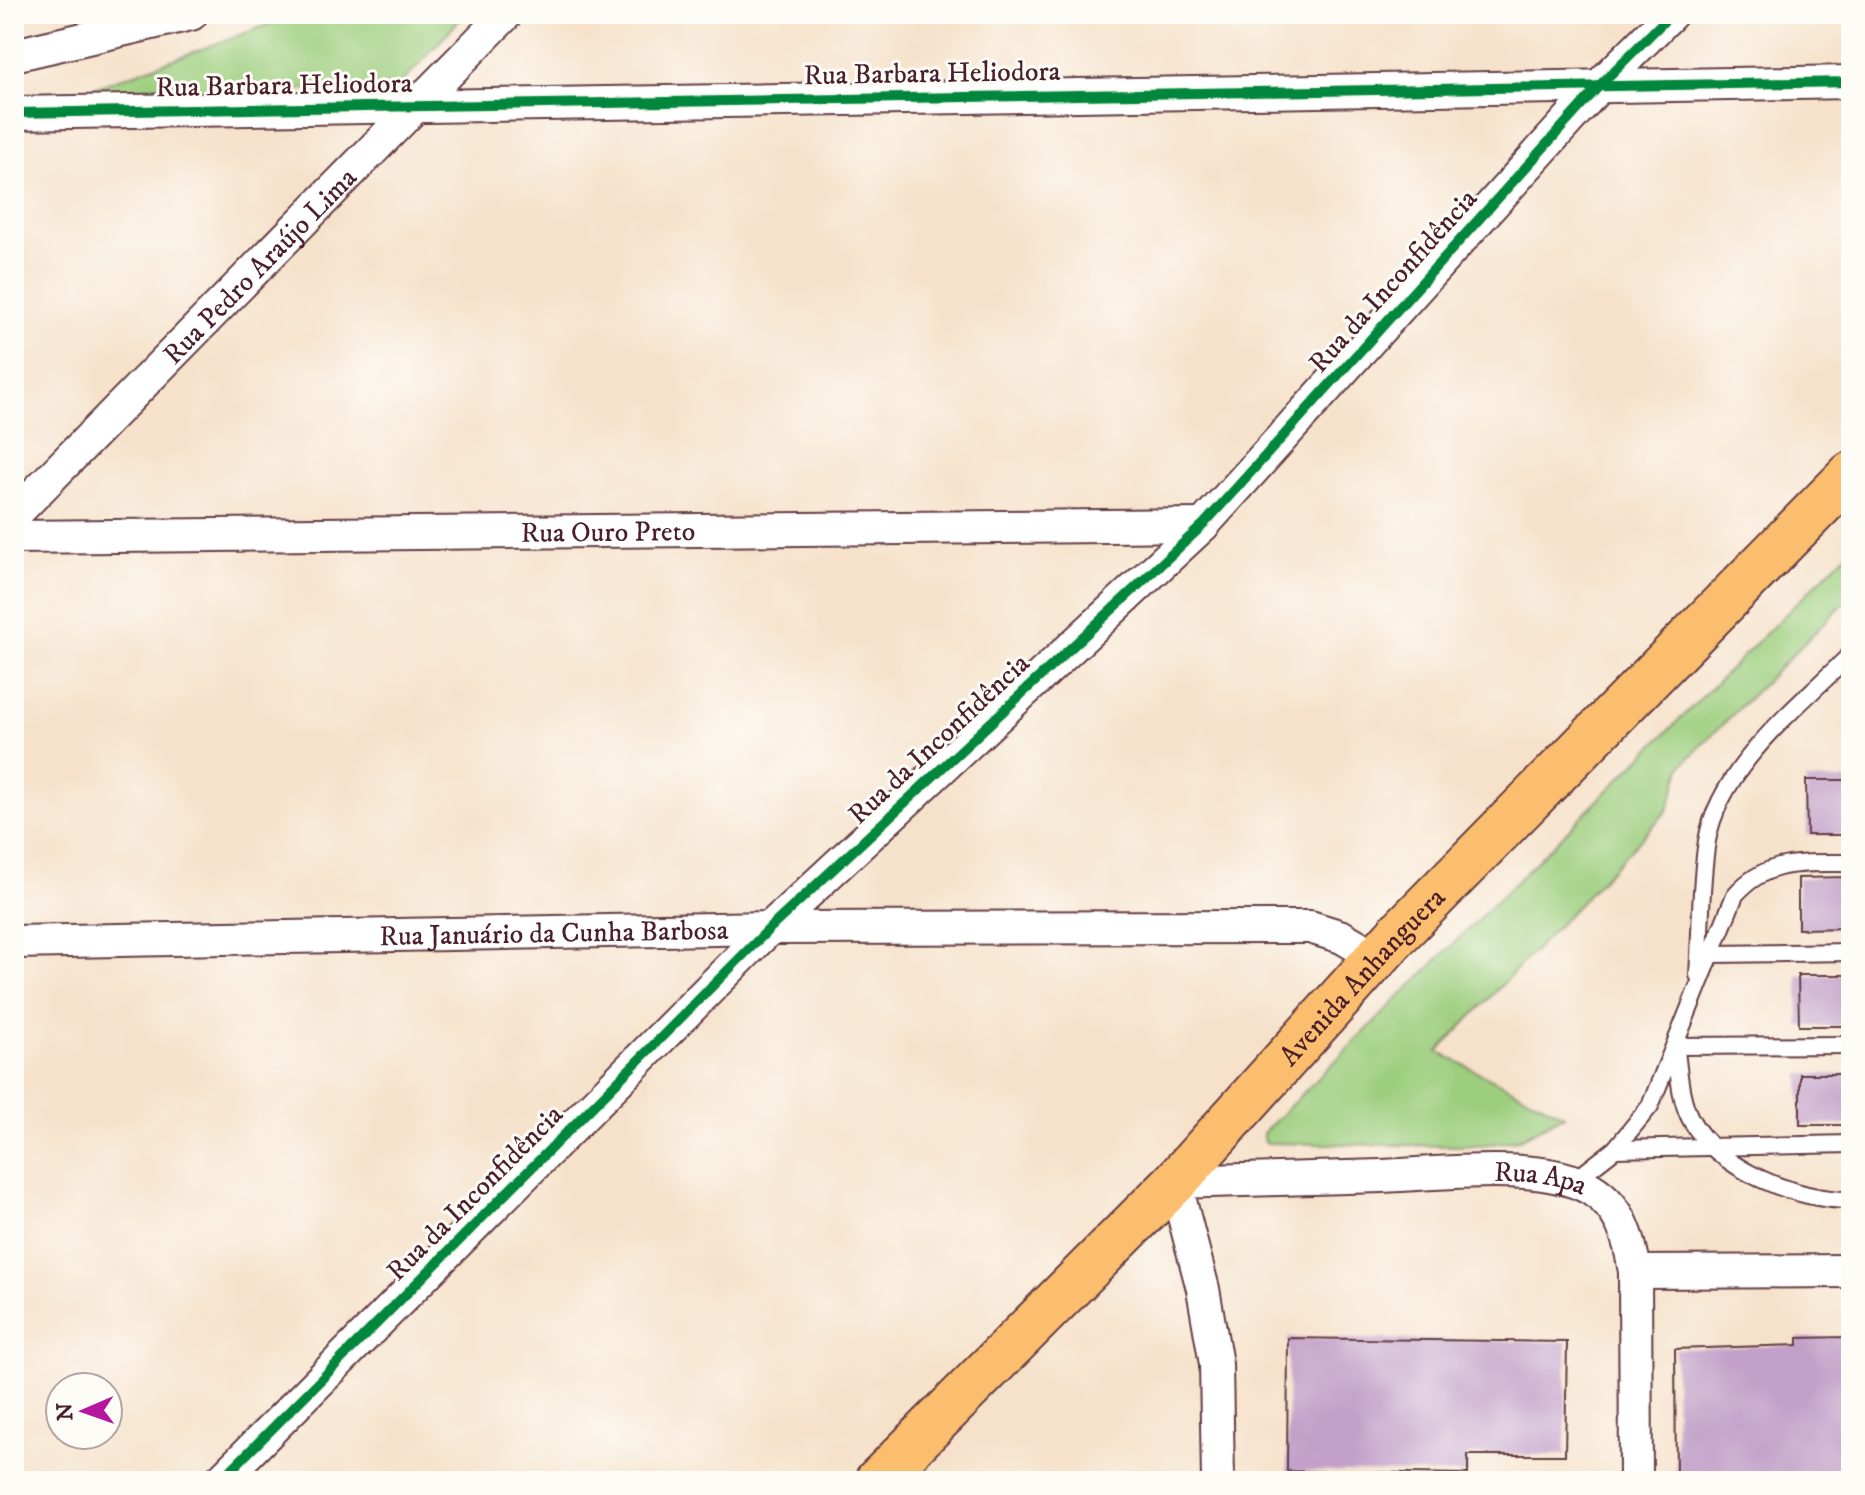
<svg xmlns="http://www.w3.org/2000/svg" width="1865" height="1495" viewBox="0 0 1865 1495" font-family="'IM FELL DW Pica',serif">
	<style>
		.green { fill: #9cce7d; stroke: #737654; stroke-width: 2 }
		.building { fill: #c3a0c9 }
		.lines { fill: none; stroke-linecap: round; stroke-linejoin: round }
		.service-casing { stroke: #643c43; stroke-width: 20 }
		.minor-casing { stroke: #643c43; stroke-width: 36 }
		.trunk-casing { stroke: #643c43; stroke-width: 48 }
		.service { stroke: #fff; stroke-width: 16 }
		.minor { stroke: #fff; stroke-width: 32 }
		.trunk { stroke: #fbbd6e; stroke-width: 44 }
		.cycleway-casing { stroke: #fdfcf7; stroke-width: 15 }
		.cycleway { stroke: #00873e; stroke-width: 10 }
		.labels { text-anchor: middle; stroke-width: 6; stroke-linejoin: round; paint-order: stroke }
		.street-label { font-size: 28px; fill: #4a1f2b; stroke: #fdfcf7 }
	</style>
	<rect width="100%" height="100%" fill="#fdfcf7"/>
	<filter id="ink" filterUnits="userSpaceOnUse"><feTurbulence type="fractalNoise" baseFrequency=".0125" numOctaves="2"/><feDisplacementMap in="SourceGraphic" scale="16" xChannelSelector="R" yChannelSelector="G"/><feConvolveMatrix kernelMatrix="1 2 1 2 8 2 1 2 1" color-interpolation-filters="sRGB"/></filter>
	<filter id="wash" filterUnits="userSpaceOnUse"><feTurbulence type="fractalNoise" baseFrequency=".006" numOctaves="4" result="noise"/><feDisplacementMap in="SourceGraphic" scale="32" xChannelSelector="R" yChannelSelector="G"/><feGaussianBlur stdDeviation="1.8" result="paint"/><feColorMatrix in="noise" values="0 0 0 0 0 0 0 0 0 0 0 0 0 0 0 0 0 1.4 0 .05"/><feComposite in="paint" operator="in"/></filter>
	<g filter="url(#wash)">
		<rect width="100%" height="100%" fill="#f6e2cb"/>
		<g class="green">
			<path d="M298 14H465L399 86 69 97Z"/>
			<path d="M1851 549V596L1682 765 1668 810 1438 1052 1564 1115 1522 1138 1499 1143 1465 1146 1267 1143 1263 1139V1133Z"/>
		</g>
		<g id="blocks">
			<g class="building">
				<path d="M1806 780H1851V835H1807Z"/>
				<path d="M1851 877V928L1798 929V878Z"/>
				<path d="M1798 975H1851V1026H1799Z"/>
				<rect x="1800" y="1074" width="51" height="51"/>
				<path d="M1846 1337V1346H1851V1481H1676L1675 1349 1798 1345V1338Z"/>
				<path d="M1288 1338 1567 1342 1565 1455H1468V1474L1287 1471Z"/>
			</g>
		</g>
	</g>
	<g filter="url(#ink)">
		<use href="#blocks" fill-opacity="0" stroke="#643c43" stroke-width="2"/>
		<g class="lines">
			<g class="service-casing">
				<g id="service">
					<path d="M1712 954 1851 952"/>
					<path d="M1698 975C1701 931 1700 884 1707 841 1719 767 1800 705 1851 654"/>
					<path d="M1676 1046 1851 1045"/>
					<path d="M1676 1051C1679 1074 1680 1098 1690 1118 1716 1169 1797 1201 1851 1200"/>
					<path d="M1615 1149 1851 1144"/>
					<path d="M1574 1181 1615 1149 1650 1106 1735 895C1768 857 1806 864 1851 863"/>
				</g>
			</g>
			<g class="minor-casing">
				<g id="minor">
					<path d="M14 55 191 14"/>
					<path d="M14 113 1851 82"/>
					<path id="s1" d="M14 515 506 14"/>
					<path id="s2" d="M14 537 1203 525"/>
					<path id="s3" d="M14 942 770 928 1310 927 1342 937 1376 957"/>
					<path d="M1635 1272 1851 1271"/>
					<path d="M220 1481 770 928 1203 525 1600 85 1671 14"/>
					<path id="s4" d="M1218 1481 1216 1364 1203 1289 1175 1182C1244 1180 1312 1178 1381 1176 1438 1174 1543 1160 1591 1189 1622 1208 1630 1240 1635 1272L1636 1481"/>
				</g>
			</g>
			<g class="trunk-casing">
				<g id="trunk">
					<path id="s5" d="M877 1481 1175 1182 1396 936 1851 474"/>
				</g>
			</g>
			<use href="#service" class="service"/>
			<use href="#minor" class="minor"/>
			<use href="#trunk" class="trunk"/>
			<g class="cycleway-casing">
				<g id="cycleway">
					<path d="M14 113 1851 82"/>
					<path d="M220 1481 770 928 1203 525 1600 85 1671 14"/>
				</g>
			</g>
			<use href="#cycleway" class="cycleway"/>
		</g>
	</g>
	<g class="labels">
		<g class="street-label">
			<text transform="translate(932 72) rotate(-1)" y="10">Rua Barbara Heliodora</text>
			<text transform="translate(284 84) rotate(-1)" y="10">Rua Barbara Heliodora</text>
			<text dy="10" stroke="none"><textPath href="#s1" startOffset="350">Rua Pedro Araújo Lima</textPath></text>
			<text transform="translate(1392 280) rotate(-48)" y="10">Rua da Inconfidência</text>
			<text dy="10" stroke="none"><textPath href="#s2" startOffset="594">Rua Ouro Preto</textPath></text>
			<text transform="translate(938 738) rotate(-43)" y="10">Rua da Inconfidência</text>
			<text dy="10" stroke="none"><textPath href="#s3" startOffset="540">Rua Januário da Cunha Barbosa</textPath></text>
			<text dy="10" stroke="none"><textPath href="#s5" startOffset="700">Avenida Anhanguera</textPath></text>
			<text dy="10" stroke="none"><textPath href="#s4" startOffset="670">Rua Apa</textPath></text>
			<text transform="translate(474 1192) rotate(-45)" y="10">Rua da Inconfidência</text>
		</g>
	</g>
	<rect width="1865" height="1495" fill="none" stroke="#fdfcf7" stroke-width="48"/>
	<g transform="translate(84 1411) rotate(268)"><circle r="38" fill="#fdfcf7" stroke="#b5a4a5" stroke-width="2"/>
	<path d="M0-6L14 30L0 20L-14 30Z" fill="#b5179e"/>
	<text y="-12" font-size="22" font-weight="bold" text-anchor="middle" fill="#4a1f2b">N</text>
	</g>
</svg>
